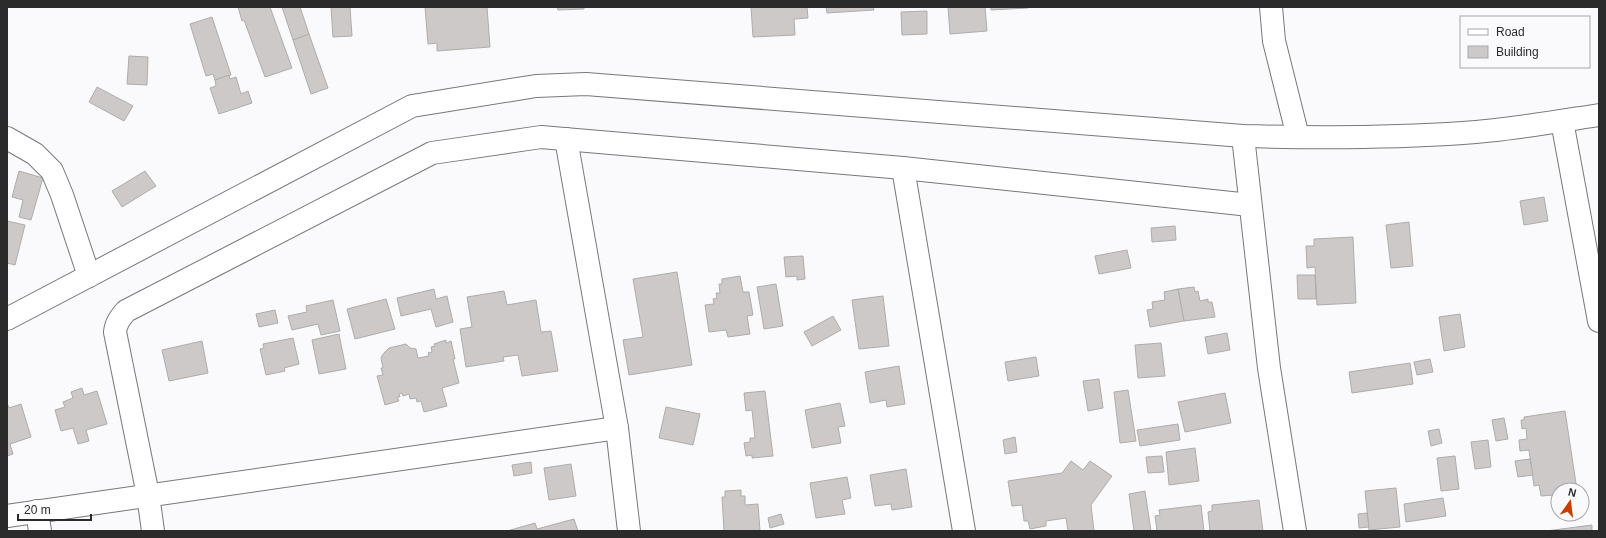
<svg xmlns="http://www.w3.org/2000/svg" width="1606" height="538" viewBox="0 0 1606 538" font-family="Helvetica,sans-serif">
	<style>
		.building { fill: #ccc9c8; stroke: #afacac }
		.lines { fill: none; stroke-linecap: round; stroke-linejoin: round }
		.street-casing { stroke: #78787a; stroke-width: 24 }
		.street { stroke: #fff; stroke-width: 22 }
	</style>
	<rect width="100%" height="100%" fill="#fafafc"/>
	<g class="building">
		<path d="M238 7H270L292 68 265 77 244 20 242 21Z"/>
		<path d="M282 7H300L309 34 293 40Z"/>
		<path d="M331 7H350L352 36 333 37Z"/>
		<path d="M425 7H487L490 47 437 51V43L428 44Z"/>
		<path d="M557 7H584V9L558 10Z"/>
		<path d="M751 7H807L808 18 794 19 795 35 753 37Z"/>
		<path d="M826 7H873L874 10 827 13Z"/>
		<path d="M948 7H985L987 31 950 34Z"/>
		<path d="M991 7H1028V8L991 10Z"/>
		<path d="M927 11V34L902 35 901 12Z"/>
		<path d="M212 17 231 75 215 80 213 74 206 76 190 24Z"/>
		<path d="M309 34 328 88 311 94 293 40Z"/>
		<path d="M129 56 148 57 147 85 127 84Z"/>
		<path d="M229 75 230 79 236 77 241 94 248 91 252 103 219 114 210 88 216 86 215 80Z"/>
		<path d="M97 87 133 106 124 121 89 102Z"/>
		<path d="M19 171 43 178 31 220 19 217 23 200 12 197Z"/>
		<path d="M145 171 156 186 122 207 112 191Z"/>
		<path d="M1544 197 1548 221 1524 225 1520 201Z"/>
		<path d="M7 221 25 225 15 265 7 263Z"/>
		<path d="M1409 222 1413 266 1391 268 1386 225Z"/>
		<path d="M1175 226 1176 240 1152 242 1151 228Z"/>
		<path d="M1353 237 1356 303 1317 305 1315 267 1307 268 1306 246H1314V239Z"/>
		<path d="M1127 250 1131 268 1099 274 1095 256Z"/>
		<path d="M803 256 805 279 797 280V276L786 277 784 257Z"/>
		<path d="M677 272 692 365 629 375 623 340 643 337 633 279Z"/>
		<path d="M1297 275H1315L1316 299H1298Z"/>
		<path d="M740 276 743 292H749L753 315 747 316 750 334 728 337 726 330 709 332 705 305 714 304 713 299 717 298 716 293H720L719 284H722V279Z"/>
		<path d="M776 284 783 326 764 329 757 287Z"/>
		<path d="M1194 287 1195 292 1198 291 1200 301 1208 299V302H1212L1215 317 1184 321 1178 289Z"/>
		<path d="M434 289 436 299 447 296 453 322 436 327 431 309 401 316 397 298Z"/>
		<path d="M1178 289 1184 321 1150 327 1147 310 1153 309 1152 302 1165 300 1164 292Z"/>
		<path d="M504 291 507 305 536 300 541 332 551 331 558 371 522 376 518 355 503 357 504 361 466 367 460 329 472 327 467 297Z"/>
		<path d="M883 296 889 346 859 349 852 300Z"/>
		<path d="M386 299 395 329 355 339 347 309Z"/>
		<path d="M333 300 340 331 321 335 318 324 292 330 288 316 307 312 306 306Z"/>
		<path d="M275 310 278 323 259 327 256 314Z"/>
		<path d="M1460 314 1465 347 1444 351 1439 317Z"/>
		<path d="M833 316 841 330 812 346 804 332Z"/>
		<path d="M1227 333 1230 350 1208 354 1205 337Z"/>
		<path d="M339 334 346 369 319 374 312 340Z"/>
		<path d="M293 338 299 364 284 368 285 371 266 375 260 349 264 348 263 344Z"/>
		<path d="M446 340V343L451 341 455 359H453L459 383 442 388 447 406 424 412 421 401 417 402 416 398 410 399 409 394 403 396 402 393 399 394 400 397H397L399 401 385 405 377 376 383 375 381 368H383L381 358 383 354 389 348 406 344 410 348 416 349 418 358 429 356 428 353 432 352 431 347 435 346 434 344Z"/>
		<path d="M202 341 208 373 169 381 162 350Z"/>
		<path d="M1161 343 1165 376 1138 378 1135 345Z"/>
		<path d="M1036 357 1039 376 1008 381 1005 362Z"/>
		<path d="M1430 359 1433 372 1417 375 1414 362Z"/>
		<path d="M1410 363 1413 384 1352 393 1349 372Z"/>
		<path d="M899 366 905 404 887 407 886 400 870 403 865 372Z"/>
		<path d="M1099 379 1103 408 1088 411 1083 381Z"/>
		<path d="M82 388 84 395 97 391 107 424 86 430 89 441 78 444 73 428 61 431 55 410 65 407 63 402 73 398 71 392Z"/>
		<path d="M1128 390 1136 441 1120 443 1114 392Z"/>
		<path d="M765 391 773 456 752 458V455L746 456 744 443 750 442V438H755L752 410 746 411 744 393Z"/>
		<path d="M1225 393 1231 423 1185 432 1178 402Z"/>
		<path d="M7 403 9 408 21 404 31 437 10 444 13 454 7 456Z"/>
		<path d="M840 403 845 426 838 427 841 443 812 448 805 410Z"/>
		<path d="M666 407 700 414 693 445 659 438Z"/>
		<path d="M1565 411 1577 490H1558V507H1556L1554 495 1541 496 1539 485 1534 486 1529 450 1520 451 1519 440 1527 439 1526 428 1522 429 1521 420H1524V417Z"/>
		<path d="M1504 418 1508 439 1496 441 1492 420Z"/>
		<path d="M1178 424 1180 440 1140 446 1137 430Z"/>
		<path d="M1439 429 1442 443 1431 446 1428 431Z"/>
		<path d="M1015 437 1017 452 1005 454 1003 440Z"/>
		<path d="M1488 440 1491 467 1475 469 1471 442Z"/>
		<path d="M1195 448 1199 481 1169 485 1166 452Z"/>
		<path d="M1162 456 1164 472 1148 473 1146 457Z"/>
		<path d="M1455 456 1459 489 1441 491 1437 458Z"/>
		<path d="M1530 459 1533 475 1518 477 1515 461Z"/>
		<path d="M1071 461 1083 470 1090 461 1112 476 1091 505 1094 531H1068L1066 518 1046 521V526L1030 529 1028 521H1024L1022 505 1012 506 1008 481 1062 473Z"/>
		<path d="M531 462 532 473 514 476 512 465Z"/>
		<path d="M571 464 576 496 549 500 544 468Z"/>
		<path d="M906 469 912 507 892 510 891 504 875 506 870 475Z"/>
		<path d="M847 477 851 498 842 500 845 514 816 518 810 483Z"/>
		<path d="M1396 488 1400 527 1369 530 1365 491Z"/>
		<path d="M741 490V496H745V505L758 504 760 531H724L722 497H725V491Z"/>
		<path d="M1145 491 1151 531H1134L1129 494Z"/>
		<path d="M1443 498 1446 516 1406 522 1404 504Z"/>
		<path d="M1259 500 1263 531H1210L1208 512 1212 511V505Z"/>
		<path d="M1201 505 1204 531H1157L1155 516 1160 515 1159 510Z"/>
		<path d="M1367 513 1369 527 1359 528 1358 514Z"/>
		<path d="M781 514 784 524 770 528 768 518Z"/>
		<path d="M574 519 578 531H538L537 529Z"/>
		<path d="M535 523 538 531H507Z"/>
		<path d="M1592 525V531H1546Z"/>
	</g>
	<g class="lines">
		<g class="street-casing">
			<g id="street">
				<path d="M1271 7 1274 41 1298 137"/>
				<path d="M1562 121 1599 321"/>
				<path d="M1243 136 1269 368 1295 531"/>
				<path d="M7 138 35 154 52 171 62 195 89 276"/>
				<path d="M566 139 617 428 629 531"/>
				<path d="M903 168 964 531"/>
				<path d="M7 319 412 106 536 86 586 84 1243 136C1317 138 1390 138 1463 133 1509 130 1554 122 1599 115"/>
				<path d="M37 511 40 531"/>
				<path d="M7 516 617 428"/>
				<path d="M153 531 148 495 115 332C116 323 120 318 126 311L432 153 541 137 903 168 1250 205"/>
			</g>
		</g>
		<use href="#street" class="street"/>
	</g>
	<rect width="1606" height="538" fill="none" stroke="#2b2b2c" stroke-width="16"/>
	<rect x="1460" y="16" width="130" height="52" fill="#fafafc" stroke="#a7a7a9"/>
	<rect x="1468" y="29" width="20" height="6" fill="#ffffff" stroke="#a7a7a9"/>
	<text x="1496" y="36" font-size="12" fill="#2b2b2c">Road</text>
	<rect x="1468" y="46" width="20" height="12" fill="#ccc9c8" stroke="#a7a7a9"/>
	<text x="1496" y="56" font-size="12" fill="#2b2b2c">Building</text>
	<g transform="translate(1570 502) rotate(14)"><circle r="19" fill="#fafafc" stroke="#a7a7a9"/>
	<path d="M0-3L7 15L0 10L-7 15Z" fill="#c53f01"/>
	<text y="-6" font-size="11" font-weight="bold" text-anchor="middle" fill="#2b2b2c">N</text>
	</g>
	<path d="M18 514v6h73v-6" fill="none" stroke="#2b2b2c" stroke-width="2"/>
	<text x="24" y="514" font-size="12" fill="#2b2b2c" stroke="#fafafc" stroke-width="3" paint-order="stroke">20 m</text>
</svg>
